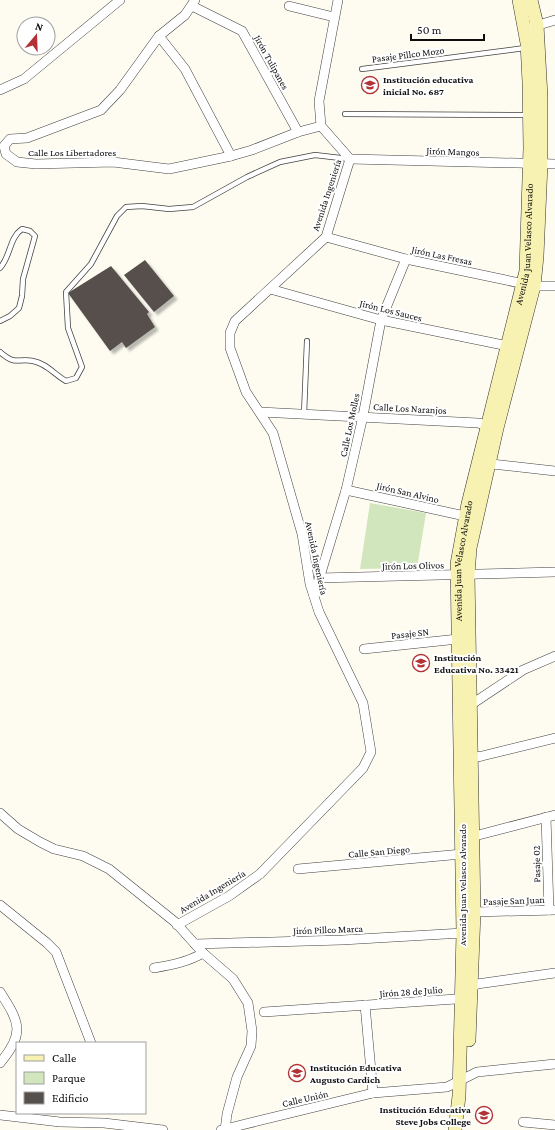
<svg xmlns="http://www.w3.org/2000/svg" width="555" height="1130" viewBox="0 0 555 1130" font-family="'Crimson Pro',serif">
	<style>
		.green { fill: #d1e6bd }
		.building { fill: #56504c; filter: url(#shadow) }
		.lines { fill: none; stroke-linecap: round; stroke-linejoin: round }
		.lane-casing { stroke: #414141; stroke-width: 6 }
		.street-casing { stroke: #414141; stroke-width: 10 }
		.secondary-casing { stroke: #303030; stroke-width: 14 }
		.lane { stroke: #fff; stroke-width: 4.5 }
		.street { stroke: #fff; stroke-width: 9 }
		.secondary { stroke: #f8f2b2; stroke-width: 13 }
		.labels { text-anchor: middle; stroke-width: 4; stroke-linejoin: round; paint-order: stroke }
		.street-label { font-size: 10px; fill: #0e0e0e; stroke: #fff }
		.poi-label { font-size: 10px; font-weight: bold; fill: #0e0e0e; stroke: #fff; text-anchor: start }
	</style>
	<defs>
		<filter id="shadow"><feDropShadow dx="3.5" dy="3.5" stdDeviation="1" flood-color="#0004"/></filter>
	</defs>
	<rect width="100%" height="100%" fill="#fefcf1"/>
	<path class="green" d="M370 503 426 513 417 568 360 569Z"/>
	<g class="building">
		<path d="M145 260 174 296 154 312 124 275Z"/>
		<path d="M111 266 149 312 147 314 155 327 126 348 122 342 110 351 68 293Z"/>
	</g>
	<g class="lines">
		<g class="lane-casing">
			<g id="lane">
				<path d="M362 69 525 48"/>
				<path d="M345 114 529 115"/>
				<path d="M0 268C11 256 9 238 22 229L30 231 35 236 23 279 22 296 19 308 10 316 0 321"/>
				<path d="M0 352C16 366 17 358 33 361 46 363 55 375 66 381L76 378 82 367 68 328 66 292 91 264 117 216 126 207 142 206 169 209 193 207 247 177 280 162 315 155 349 159"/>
				<path d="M304 414 307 341"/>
			</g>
		</g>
		<g class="street-casing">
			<g id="street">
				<path d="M195 0 185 15 159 36 120 90 101 110 27 138 10 139 4 146 6 154 17 162 36 164 113 162 169 169 231 156 252 150 298 132 321 126"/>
				<path d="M338 0 319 101 321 126 350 159"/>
				<path d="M192 6 242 31 298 132"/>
				<path d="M289 6 334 17"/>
				<path d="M532 27 555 20"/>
				<path d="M159 36 185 69 231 156"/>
				<path d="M0 90 24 79 120 0"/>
				<path d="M350 159 555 164"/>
				<path d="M326 237 406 259 534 286H555"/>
				<path d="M270 289 381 320 508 346"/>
				<path d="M260 412 478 423 487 425"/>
				<path d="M483 463 555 471"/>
				<path d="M346 490 465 516"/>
				<path d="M319 578 555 572"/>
				<path d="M314 596 346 490 363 416 381 320 406 259"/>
				<path d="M364 649 458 639"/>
				<path d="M469 706 523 670 555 656"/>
				<path d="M466 759 482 756 555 738"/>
				<path d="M0 813 18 829 40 842 54 849 83 856 109 869 175 922 203 953 233 979 248 1003 252 1031 251 1046 237 1077 227 1114 225 1130"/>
				<path d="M546 817 549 910"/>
				<path d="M467 838 555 815"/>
				<path d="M298 869 462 854"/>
				<path d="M0 905 47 943 56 952 91 1043"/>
				<path d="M474 912 555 910"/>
				<path d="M177 925 229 896 260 874 363 768 371 752 363 703 319 612 310 584 302 534 273 433 246 392 230 348V333L235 321 326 237 350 159"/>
				<path d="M195 944 342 940 463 933"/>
				<path d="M154 968C171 965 188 962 203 953"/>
				<path d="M0 992C20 1023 25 1033 0 1063"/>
				<path d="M365 1005 373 1093"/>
				<path d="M264 1012 456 999 477 984 555 973"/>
				<path d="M0 1115 60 1122 104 1123 163 1130"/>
				<path d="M523 1122 555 1125"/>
				<path d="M221 1130 373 1093 447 1087 477 1072 555 1064"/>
			</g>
		</g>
		<g class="secondary-casing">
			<g id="secondary">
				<path d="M469 1040 474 912 468 575 470 548 497 428 534 286 537 256 541 164V97L537 25 531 0"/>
				<path id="s1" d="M455 1130 459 1096 463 933 457 564 468 504 526 271 530 148 529 82 527 43 519 0"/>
			</g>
		</g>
		<use href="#lane" class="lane"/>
		<use href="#street" class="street"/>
		<use href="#secondary" class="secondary"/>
	</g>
	<defs>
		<g id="school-ring" transform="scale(0.9)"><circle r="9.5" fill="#fff" stroke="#b23235" stroke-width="1.5"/><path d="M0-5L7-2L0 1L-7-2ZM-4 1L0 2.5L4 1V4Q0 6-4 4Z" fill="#b23235"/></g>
	</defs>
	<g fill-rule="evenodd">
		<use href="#school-ring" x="370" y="85"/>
		<use href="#school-ring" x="421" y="663"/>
		<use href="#school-ring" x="297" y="1073"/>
		<use href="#school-ring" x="484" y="1115"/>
	</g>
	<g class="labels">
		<g class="street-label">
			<text transform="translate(408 54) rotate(-7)" y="4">Pasaje Pillco Mozo</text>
			<text transform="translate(272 62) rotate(61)" y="4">Jirón Tulipanes</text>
			<text transform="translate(453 151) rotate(2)" y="4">Jirón Mangos</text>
			<text x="72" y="156">Calle Los Libertadores</text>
			<text transform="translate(326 195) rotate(-72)" y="4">Avenida Ingeniería</text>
			<text dy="4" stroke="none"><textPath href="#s1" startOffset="894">Avenida Juan Velasco Alvarado</textPath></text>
			<text transform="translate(442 255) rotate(12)" y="4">Jirón Las Fresas</text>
			<text transform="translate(391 310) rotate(14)" y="4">Jirón Los Sauces</text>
			<text transform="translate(410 408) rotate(3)" y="4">Calle Los Naranjos</text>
			<text transform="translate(349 425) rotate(-78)" y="4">Calle Los Molles</text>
			<text transform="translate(408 492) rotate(13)" y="4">Jirón San Alvino</text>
			<text transform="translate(317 558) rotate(78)" y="4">Avenida Ingeniería</text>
			<text dy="4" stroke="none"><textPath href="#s1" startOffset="570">Avenida Juan Velasco Alvarado</textPath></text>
			<text transform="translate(413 565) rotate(-1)" y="4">Jirón Los Olivos</text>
			<text transform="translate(410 633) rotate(-6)" y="4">Pasaje SN</text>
			<text transform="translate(379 851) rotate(-5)" y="4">Calle San Diego</text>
			<text transform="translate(536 864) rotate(-91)" y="4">Pasaje 02</text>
			<text transform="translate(462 885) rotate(-90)" y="4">Avenida Juan Velasco Alvarado</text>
			<text transform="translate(212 891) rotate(-31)" y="4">Avenida Ingeniería</text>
			<text transform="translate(514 900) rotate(-2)" y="4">Pasaje San Juan</text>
			<text transform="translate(328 929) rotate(-2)" y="4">Jirón Pillco Marca</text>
			<text transform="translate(411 991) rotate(-4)" y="4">Jirón 28 de Julio</text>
			<text transform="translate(305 1098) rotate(-13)" y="4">Calle Unión</text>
		</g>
		<g class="poi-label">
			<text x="383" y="83">Institución educativa<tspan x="383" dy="12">inicial No. 687</tspan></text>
			<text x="434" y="661">Institución<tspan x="434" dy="12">Educativa No. 33421</tspan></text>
			<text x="310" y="1071">Institución Educativa<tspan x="310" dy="12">Augusto Cardich</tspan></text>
			<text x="471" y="1113" text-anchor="end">Institución Educativa<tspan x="471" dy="12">Steve Jobs College</tspan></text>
		</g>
	</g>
	<rect x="16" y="1042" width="130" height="72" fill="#ffffff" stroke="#9f9f9f"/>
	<rect x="24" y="1055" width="20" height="6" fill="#f8f2b2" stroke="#9f9f9f"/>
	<text x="52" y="1062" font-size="12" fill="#0e0e0e">Calle</text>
	<rect x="24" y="1072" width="20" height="12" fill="#d1e6bd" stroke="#9f9f9f"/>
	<text x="52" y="1082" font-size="12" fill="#0e0e0e">Parque</text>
	<rect x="24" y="1092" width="20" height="12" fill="#56504c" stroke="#9f9f9f"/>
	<text x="52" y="1102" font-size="12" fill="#0e0e0e">Edificio</text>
	<g transform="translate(36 36) rotate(19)"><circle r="19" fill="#ffffff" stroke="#9f9f9f"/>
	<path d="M0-3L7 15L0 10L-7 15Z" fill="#b23235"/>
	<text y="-6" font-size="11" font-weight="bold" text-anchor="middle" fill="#0e0e0e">N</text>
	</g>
	<path d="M411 34v6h73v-6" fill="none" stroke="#0e0e0e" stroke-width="2"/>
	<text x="417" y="34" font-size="12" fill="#0e0e0e" stroke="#ffffff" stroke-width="3" paint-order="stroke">50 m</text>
</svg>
